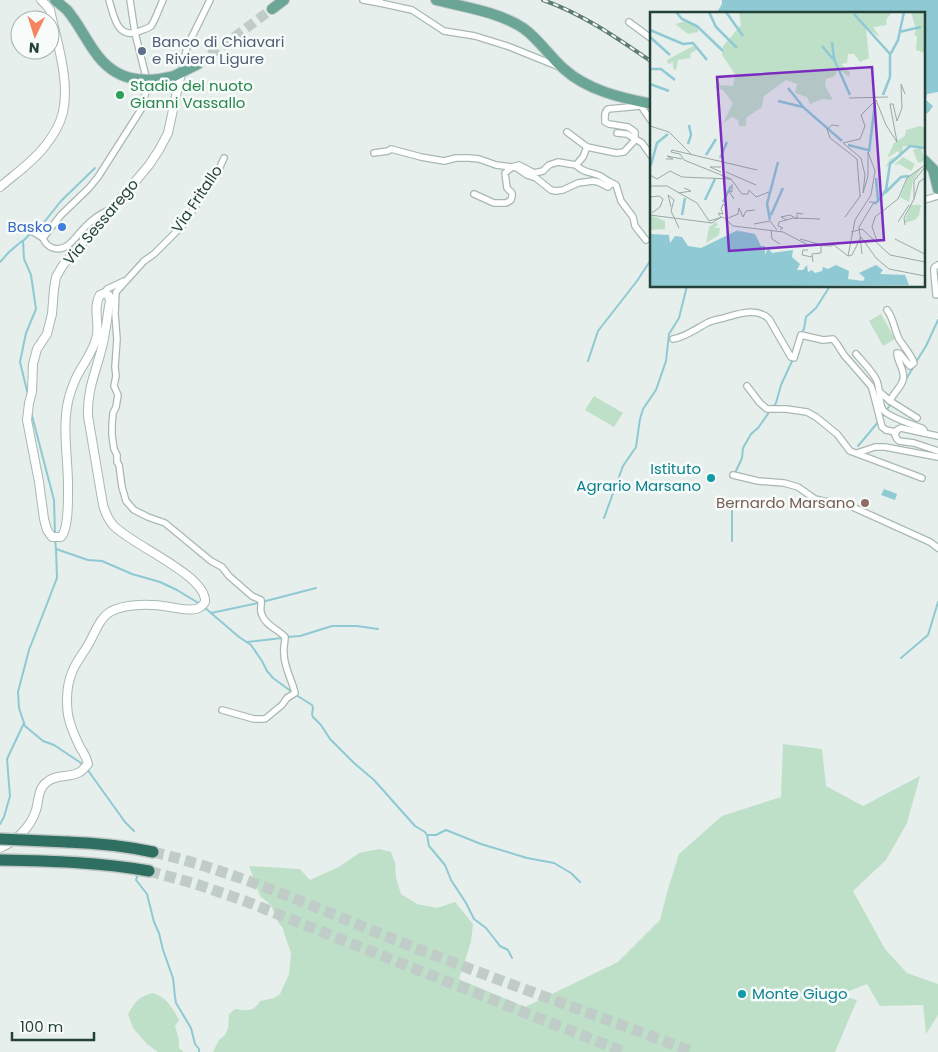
<svg xmlns="http://www.w3.org/2000/svg" width="938" height="1052" viewBox="0 0 938 1052" font-family="Poppins,sans-serif">
	<style>
		.green { fill: #bfe0c8 }
		.water { fill: #8ec9d4 }
		.lines { fill: none; stroke-linecap: round; stroke-linejoin: round }
		.stream { stroke: #8ec9d4; stroke-width: 2 }
		.primary-tunnel { stroke: #bfccc8; stroke-width: 10; stroke-dasharray: 10 5; stroke-linecap: butt }
		.motorway-tunnel { stroke: #bfccc8; stroke-width: 11; stroke-dasharray: 11 5.5; stroke-linecap: butt }
		.minor-casing { stroke: #a8b8b2; stroke-width: 8 }
		.tertiary-casing { stroke: #a8b8b2; stroke-width: 10 }
		.primary-casing { stroke: #c2cac8; stroke-width: 12 }
		.motorway-casing { stroke: #c2cac8; stroke-width: 14 }
		.minor { stroke: #fff; stroke-width: 5.5 }
		.tertiary { stroke: #fff; stroke-width: 8 }
		.primary { stroke: #6aa596; stroke-width: 10 }
		.motorway { stroke: #2f6f62; stroke-width: 11 }
		.rail-casing { stroke: #5f7d75; stroke-width: 4 }
		.rail { stroke: #f7fbf9; stroke-width: 2; stroke-dasharray: 5.5; stroke-linecap: butt }
		.primary-bridge-casing { stroke: #c2cac8; stroke-width: 12; stroke-linecap: butt }
		.motorway-bridge-casing { stroke: #c2cac8; stroke-width: 14; stroke-linecap: butt }
		.primary-bridge { stroke: #6aa596; stroke-width: 10 }
		.motorway-bridge { stroke: #2f6f62; stroke-width: 11 }
		.service-dot { fill: #5c6f8a; stroke: #f7fbf9; stroke-width: 2 }
		.leisure-dot { fill: #2e9e5b; stroke: #f7fbf9; stroke-width: 2 }
		.shop-dot { fill: #3f7fe0; stroke: #f7fbf9; stroke-width: 2 }
		.culture-dot { fill: #0f9aa8; stroke: #f7fbf9; stroke-width: 2 }
		.education-dot { fill: #8d6e63; stroke: #f7fbf9; stroke-width: 2 }
		.labels { text-anchor: middle; stroke-width: 5; stroke-linejoin: round; paint-order: stroke }
		.service-label { font-size: 15px; fill: #4e5e75; stroke: #f7fbf9; text-anchor: start }
		.leisure-label { font-size: 15px; fill: #27864d; stroke: #f7fbf9; text-anchor: start }
		.street-label { font-size: 15px; fill: #24423a; stroke: #f7fbf9 }
		.shop-label { font-size: 15px; fill: #366cbe; stroke: #f7fbf9; text-anchor: end }
		.culture-label { font-size: 15px; fill: #0d838f; stroke: #f7fbf9; text-anchor: end }
		.education-label { font-size: 15px; fill: #785e54; stroke: #f7fbf9; text-anchor: end }
		.inset-river { fill: none; stroke: #8ec9d4; stroke-width: 2.5 }
		.inset-road { fill: none; stroke: #98aaa4; stroke-width: 1 }
		.view { fill: #7b2cbf; fill-opacity: 0.15; stroke: #7b2cbf; stroke-width: 2.5 }
		.inset-edge { fill: none; stroke: #24423a; stroke-width: 2.5 }
	</style>
	<rect width="100%" height="100%" fill="#e6efeb"/>
	<g class="green">
		<path d="M881 314 895 339 883 346 869 321Z"/>
		<path d="M594 396 623 413 614 427 585 410Z"/>
		<path d="M783 744 822 749 826 786 863 806 920 776 907 823 886 860 853 891 885 949 907 973 938 984V1015L926 1034 923 1005 880 1006 867 984 839 995 857 1000 835 1052H213L219 1040 225 1035 228 1028 229 1014 235 1009C247 1010 253 1013 260 1001L274 998 280 994 289 974 291 953 282 927 278 922 271 905 260 896 249 866 300 869 310 880 339 867 359 853 379 849 391 852 395 863 396 878 401 894 417 904 437 908 455 902 473 924 471 942 459 979 525 1007 618 962 660 920 668 889 679 854 722 816 781 797Z"/>
		<path d="M153 993C166 997 173 1008 179 1020L175 1026 179 1040V1048L184 1052H158L147 1044 133 1028 128 1014C136 1001 138 997 153 993Z"/>
	</g>
	<g class="water">
		<path d="M722 0H938V92L927 94 926 100 933 106 929 112 924 115V14H716L722 4Z"/>
		<path d="M884 489 897 494 895 500 881 495Z"/>
	</g>
	<g class="lines">
		<g class="stream">
			<path d="M35 230 41 226 61 201 95 168"/>
			<path d="M0 262 9 252 22 241"/>
			<path d="M801 333 804 329 806 317 816 308 830 286"/>
			<path d="M588 361 598 331 637 281 652 258"/>
			<path d="M916 362 926 346 938 320"/>
			<path d="M905 381 914 366"/>
			<path d="M28 395 20 362 26 333 36 309 31 275 24 259 23 241 31 233"/>
			<path d="M773 407 776 403 781 385 793 359"/>
			<path d="M31 412 54 500 55 534"/>
			<path d="M882 417 896 396"/>
			<path d="M858 446 879 421"/>
			<path d="M735 473 742 458 743 448 751 434 758 428 770 411"/>
			<path d="M604 518 623 466 636 447 640 419 643 409 656 390 666 361 669 334 679 318 687 286"/>
			<path d="M732 541V506"/>
			<path d="M56 549 88 560 102 561 132 574 160 582 177 590 200 604"/>
			<path d="M204 607 239 637 251 645 262 661 267 671 273 678 296 695 312 705 313 708 312 714 313 717 321 725 330 739 354 763 374 780 415 826 425 832 427 835 429 846 445 865 451 880 466 903 474 919 486 928 500 946 508 950 512 958"/>
			<path d="M211 613 258 603 316 588"/>
			<path d="M287 637 300 636 332 626H357L378 629"/>
			<path d="M247 642 282 638"/>
			<path d="M901 658 928 635 938 602"/>
			<path d="M24 723 25 726 43 741 54 745 81 763 84 766"/>
			<path d="M87 769 125 822 134 831"/>
			<path d="M0 824 4 817 10 796 7 759 24 723 19 708 18 692 29 650 57 578 56 549 55 539"/>
			<path d="M427 835H436L446 830 481 844 527 858 554 863 571 873 580 882"/>
			<path d="M138 874 136 880 147 894 154 922 159 933 163 950 173 978 175 997 176 1003 191 1028 195 1044 199 1049V1052"/>
		</g>
		<path class="primary-tunnel" d="M198 64 272 9"/>
		<g class="motorway-tunnel">
			<path d="M153 852C243 873 327 913 413 947 505 983 599 1016 693 1052"/>
			<path d="M149 871 196 884 245 901 624 1052"/>
		</g>
		<g class="minor-casing">
			<g id="minor">
				<path d="M109 0C114 16 117 41 140 31 143 30 149 28 151 26 155 21 160 6 163 0"/>
				<path d="M363 0 380 3V0"/>
				<path d="M380 3 412 10 444 31 475 36 510 47 557 66"/>
				<path d="M629 22 652 39"/>
				<path d="M181 73 187 47 210 0"/>
				<path d="M641 106 652 122"/>
				<path d="M567 132 587 147"/>
				<path d="M617 133 627 134 642 143 652 157"/>
				<path d="M374 153 388 151 391 149 421 157 444 161 456 158H469L479 159 496 165 512 167 519 165 534 173 543 171 549 165 558 162 576 165C581 171 588 172 595 174 600 175 606 180 610 182V185L608 187 598 182 593 181 578 183 563 190 556 191 551 190 536 178 527 175 517 168 512 167 505 173 507 188 512 193V196L511 200 506 203H494L474 194"/>
				<path d="M576 165 583 157 587 147 616 153 624 152 635 140V132L628 127 609 124 605 122C605 117 604 112 608 109L641 106 643 103"/>
				<path d="M610 182 616 185 621 201 633 217 635 226 646 240"/>
				<path d="M924 200 938 196"/>
				<path d="M109 210C100 214 93 219 86 226 77 234 68 253 53 248 47 246 45 243 43 238L61 215 89 188 98 177 142 108 146 91V77L135 33 130 0"/>
				<path d="M25 227 43 238"/>
				<path d="M105 293 107 289 124 281"/>
				<path d="M936 295C936 290 933 270 934 268 935 266 937 266 938 265"/>
				<path d="M887 310C894 319 894 329 899 339 904 347 911 354 914 363L910 366 900 354 898 353H897C897 360 902 366 903 373 906 384 894 391 890 401"/>
				<path d="M673 339C686 337 697 328 709 322 714 320 719 319 724 318 738 314 757 307 769 319L791 357 794 358 801 335 823 340 833 339 837 344 844 355 871 386 873 392 882 427 886 430 895 432"/>
				<path d="M856 354C863 362 871 370 876 379 881 388 878 403 883 410 889 417 913 425 922 428L924 430V433"/>
				<path d="M747 386 760 403 767 409H786L807 412 816 417 837 434 850 451 922 478"/>
				<path d="M880 392 890 401 917 418"/>
				<path d="M938 436 901 428 897 430 895 435 897 439 899 441 914 443 938 451"/>
				<path d="M857 453 875 447H885L938 457"/>
				<path d="M733 475 758 481 784 483 798 487 815 499 823 501 846 504 930 542 938 548"/>
				<path d="M222 710 254 719H265L282 705 287 698 295 693C292 680 284 667 284 654 283 648 285 643 285 637 278 629 266 626 262 615 259 610 262 605 261 600L252 596 229 576 222 567 211 561 165 523 148 517 134 510 126 501 122 487 119 465 117 462V455L114 449 112 435V425L113 413 116 407 118 395 114 386 116 376 115 367 117 339 115 314 116 292 144 261 154 254 183 225 216 176 224 158"/>
			</g>
		</g>
		<g class="tertiary-casing">
			<g id="tertiary">
				<path d="M0 187C15 174 33 162 45 146 53 136 60 125 63 112 70 81 57 42 50 10L46 5 41 0"/>
				<path d="M0 848C16 841 31 827 36 810 39 800 38 788 47 782 56 774 70 778 80 772 83 770 85 767 88 764 86 755 84 754 80 747 75 737 70 725 68 715 66 700 67 683 73 670 76 663 81 656 85 650 93 639 98 619 110 612 125 603 153 604 170 607 178 608 188 611 196 609 200 608 203 605 205 602 207 575 131 545 113 525 108 519 105 512 103 505L88 416C87 389 96 372 102 347 106 332 107 316 110 301L109 296 105 293 100 295C93 306 99 322 97 335 94 351 84 362 77 376 74 382 72 388 70 394 61 422 68 456 68 485 68 497 69 529 61 537H52L47 530 44 519 39 482 27 420 29 403 32 392 33 364 37 349 47 334 52 314 54 289 56 277 63 265 124 195 149 165 159 150 168 133 181 73"/>
			</g>
		</g>
		<g class="primary-casing">
			<g id="primary">
				<path d="M55 0 67 10"/>
				<path d="M436 0C464 7 499 12 523 28 539 39 549 56 564 69 587 90 621 98 652 104"/>
				<path d="M272 9 284 0"/>
				<path d="M174 76 198 64"/>
				<path d="M924 160 933 169 938 189"/>
			</g>
		</g>
		<g class="motorway-casing">
			<g id="motorway">
				<path d="M67 842C96 843 125 846 153 852"/>
				<path d="M0 860C50 861 99 862 149 871"/>
			</g>
		</g>
		<use href="#minor" class="minor"/>
		<use href="#tertiary" class="tertiary"/>
		<use href="#primary" class="primary"/>
		<use href="#motorway" class="motorway"/>
		<g class="rail-casing">
			<path id="rail" d="M543 0C583 14 617 38 652 62"/>
		</g>
		<use href="#rail" class="rail"/>
		<g class="primary-bridge-casing">
			<path id="primary-bridge" d="M67 10C78 23 85 38 95 52 115 81 142 84 174 76"/>
		</g>
		<g class="motorway-bridge-casing">
			<path id="motorway-bridge" d="M0 839 67 842"/>
		</g>
		<use href="#primary-bridge" class="primary-bridge"/>
		<use href="#motorway-bridge" class="motorway-bridge"/>
	</g>
	<circle class="service-dot" cx="142" cy="51" r="5"/>
	<circle class="leisure-dot" cx="120" cy="95" r="5"/>
	<circle class="shop-dot" cx="62" cy="227" r="5"/>
	<g class="culture-dot">
		<circle cx="711" cy="478" r="5"/>
		<circle cx="742" cy="994" r="5"/>
	</g>
	<circle class="education-dot" cx="865" cy="503" r="5"/>
	<g class="labels">
		<g class="service-label">
			<text x="152" y="47">Banco di Chiavari<tspan x="152" dy="17">e Riviera Ligure</tspan></text>
		</g>
		<g class="leisure-label">
			<text x="130" y="91">Stadio del nuoto<tspan x="130" dy="17">Gianni Vassallo</tspan></text>
		</g>
		<g class="street-label">
			<text transform="translate(197 199) rotate(-56)" y="5">Via Fritallo</text>
			<text transform="translate(101 222) rotate(-50)" y="5">Via Sessarego</text>
		</g>
		<g class="shop-label">
			<text x="52" y="232">Basko</text>
		</g>
		<g class="culture-label">
			<text x="701" y="474">Istituto<tspan x="701" dy="17">Agrario Marsano</tspan></text>
			<text x="752" y="999" text-anchor="start">Monte Giugo</text>
		</g>
		<g class="education-label">
			<text x="855" y="508">Bernardo Marsano</text>
		</g>
	</g>
	<g transform="translate(650 12)">
		<rect width="275" height="275" fill="#e6efeb"/>
		<path d="M89 0H242L236 8 237 13 223 15 230 25 216 16 219 46 210 50 204 42H198L197 51 191 52 200 60 199 65 188 56 185 64 176 67 175 74 183 88 172 87 160 92 157 85 145 81 147 72 136 68 114 84 112 95 96 106V114H89L88 108 82 105 73 111 83 91 73 78 65 76 69 68 70 73 83 74 85 62 72 43 73 34 91 13ZM261 0H275V41L266 38 267 24 264 23 266 17ZM36 9 49 15 48 20 38 22 25 12ZM43 34 47 37 40 42 41 46 28 48 26 58 23 57V50L18 52 17 48ZM270 114 275 116V135L253 134 252 142 235 156 240 147 250 143 248 139 237 146 244 131 255 124 256 118ZM271 135 275 149 268 151 263 138ZM253 145 265 152 261 159 249 152 244 153ZM272 155 263 169 259 190 250 185 258 165ZM261 193H271L269 203 265 208 254 211ZM0 203 15 209V217L0 218ZM66 210 68 213 64 216H70L69 223 56 231 59 215Z" fill="#bfe0c8"/>
		<path d="M88 218 91 225 89 220 90 219 105 222 111 234H115V243L118 236 122 241 143 238 142 245 150 252 147 258H153L157 253 158 260 162 258 165 261 172 259 173 255 178 257 186 253 199 259 198 267 213 269 215 266 209 261 226 253 233 258 230 262 255 263 259 273 0 275V222L19 223 20 231 25 224 32 225 38 234 51 236Z" fill="#8ec9d4"/>
		<path class="inset-river" d="M26 0 32 7 47 14 73 39M59 0 66 15 87 36M76 0 93 24M204 2 240 42M0 18 33 32 43 31 57 48M249 20 271 15M0 25 20 43M182 30 184 47 200 83M172 34 183 47M0 57H11L25 68M0 72 19 79M138 76 154 96 192 129M233 83 240 65V43L248 28 254 0M128 89 153 95M38 132 41 123 39 113M198 133 218 138M219 140 225 91M56 143 66 127M70 146 77 130M1 153 7 131 18 122M235 181 251 165 259 164M55 188 65 167M228 189 236 178 240 152 260 134 275 136M73 190 81 174M224 192 228 189 226 166M32 203 35 186M121 203 133 176M120 208 117 192 128 150"/>
		<path class="inset-road" d="M199 86 238 85M0 114 19 120 41 142M189 114 182 113 177 117 180 126 207 147 210 184M16 147H23L17 144 32 147M71 155H60L71 160M275 155 264 169V187L269 170 275 166M76 160 106 173M0 163 7 167 20 159 32 165 81 167 34 148 30 142 21 140 22 138 107 158M81 167 92 182H98L99 178 106 185 119 180M82 172V180L79 179 84 187M0 174H17L47 191 59 209 73 205 83 214 133 220 158 233 181 234 189 230M29 181 41 179 34 176M0 185 9 184 13 187 10 195 2 201M21 195 18 183 24 188 21 199 29 216M0 203 62 211 71 205 68 201 73 202 71 197 73 192 76 195V190M195 205 211 183M76 207 88 202 89 196 93 205 96 199 105 198M137 208 131 205 140 203 147 207V201L153 202M248 210 259 193M104 212 120 209 127 218M255 213 254 206 264 187M121 218 122 227 130 232M130 218 133 216 128 214 129 210 143 206 170 207M201 220 212 217 240 243 275 250M211 225 226 246 239 257 275 264M150 227 168 232M245 227 275 242M227 229 222 215 225 205 248 187 257 166 275 153M184 233 198 244M158 238H153L152 243 162 245M212 242 209 215 224 190H219M198 244 205 208 221 183 225 159 218 140V164L213 181 215 163 211 146 193 131 210 127 215 114 211 103 226 88 236 113 247 130 240 92H243L247 109 252 96 251 72 255 82M198 244 202 243 211 225M163 250 162 242 171 241V233"/>
		<path class="view" d="M222 55 234 228 79 239 67 65Z"/>
		<rect width="275" height="275" class="inset-edge"/>
	</g>
	<g transform="translate(35 35) rotate(184)"><circle r="24" fill="#f7fbf9" stroke="#a3b1ad"/>
	<path d="M0-4L9 19L0 12L-9 19Z" fill="#f4845f"/>
	<text y="-8" font-size="14" font-weight="bold" text-anchor="middle" fill="#24423a">N</text>
	</g>
	<path d="M12 1032v8h82v-8" fill="none" stroke="#24423a" stroke-width="2.5"/>
	<text x="20" y="1032" font-size="15" fill="#24423a" stroke="#f7fbf9" stroke-width="4" paint-order="stroke">100 m</text>
</svg>
